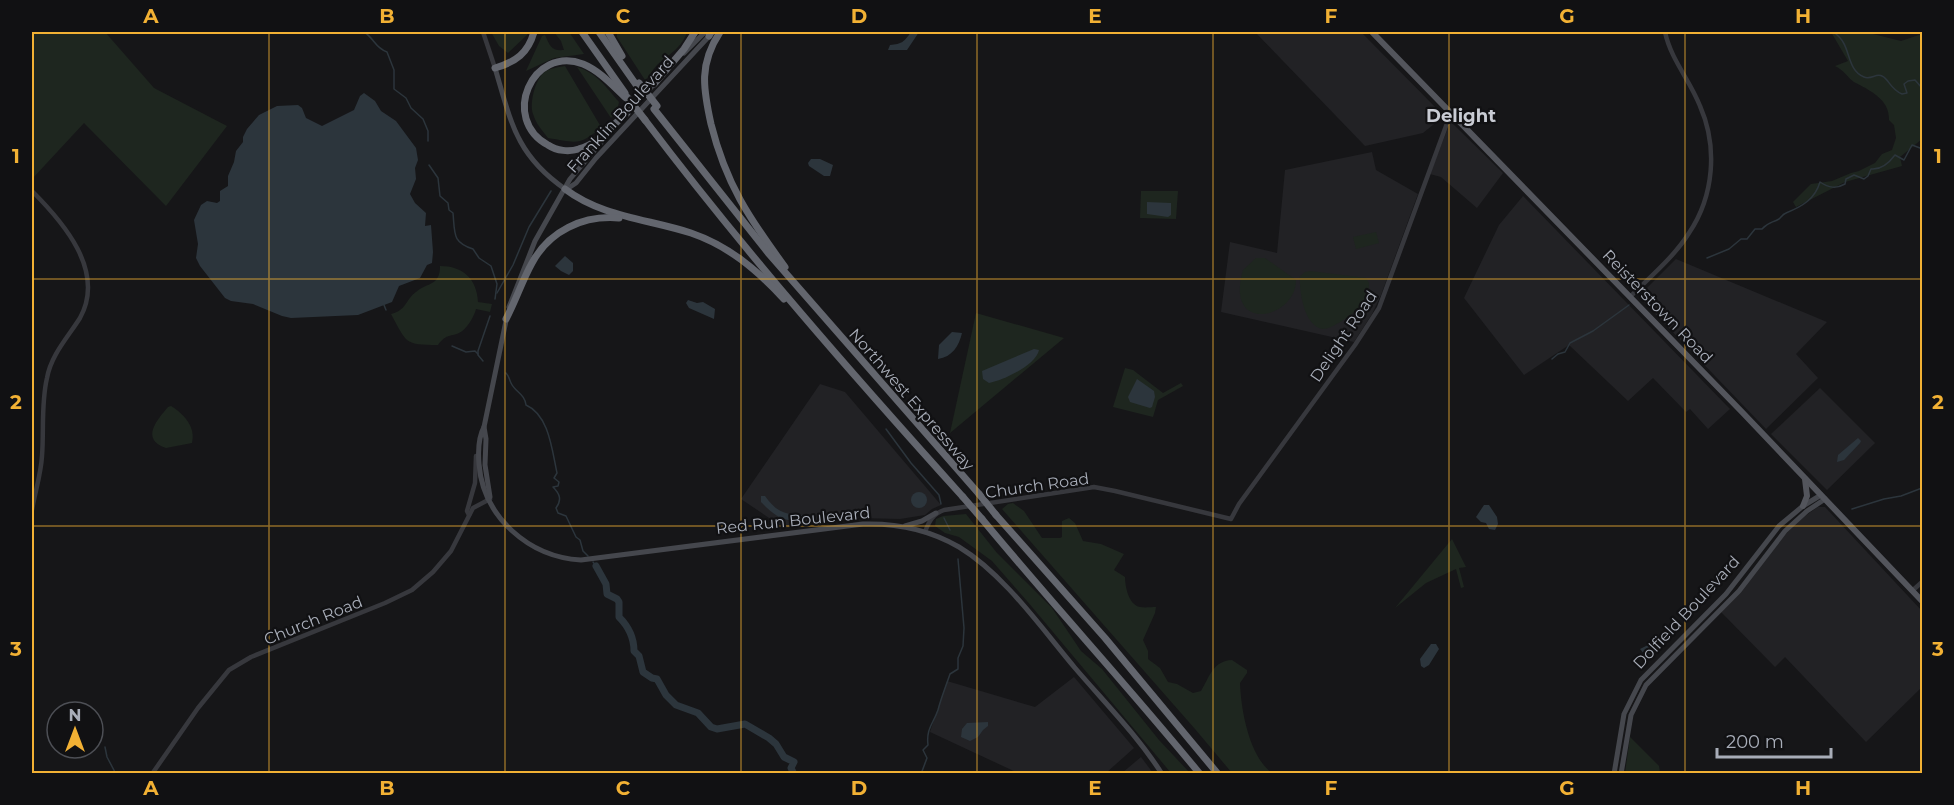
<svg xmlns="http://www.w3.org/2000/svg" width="1954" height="805" viewBox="0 0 1954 805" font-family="Montserrat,sans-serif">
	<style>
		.built { fill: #222225 }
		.green { fill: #1e261f }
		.water { fill: #2c353c }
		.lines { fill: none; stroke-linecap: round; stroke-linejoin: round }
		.stream { stroke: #2c353c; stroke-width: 1.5 }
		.river { stroke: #2c353c; stroke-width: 7 }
		.tertiary { stroke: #37383d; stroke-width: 4.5 }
		.secondary { stroke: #45474d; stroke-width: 5 }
		.primary { stroke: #53555c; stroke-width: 6 }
		.motorway { stroke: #63666e; stroke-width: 7 }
		.motorway-bridge { stroke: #63666e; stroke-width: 7 }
		.grid { fill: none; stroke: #f2b134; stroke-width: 1.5; stroke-opacity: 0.55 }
		.labels { text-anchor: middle; stroke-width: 4.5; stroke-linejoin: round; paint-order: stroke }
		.street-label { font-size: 16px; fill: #a8adb8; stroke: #111113 }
		.neighbourhood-label { font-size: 18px; font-weight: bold; fill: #c9ccd4; stroke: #111113 }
		.neatline { fill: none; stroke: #f2b134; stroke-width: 2 }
		.grid-label { font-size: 20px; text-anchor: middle; font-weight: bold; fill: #f2b134 }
	</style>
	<rect width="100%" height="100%" fill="#161618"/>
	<g class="built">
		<path d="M1255 32H1361L1444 116 1423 133 1365 146Z"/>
		<path d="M1452 123 1503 173 1477 208 1441 177 1430 174 1449 125Z"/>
		<path d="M1372 152 1376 170 1418 194 1381 295 1372 314 1354 342 1221 312 1230 242 1277 253 1285 170Z"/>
		<path d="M1523 196 1730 409 1708 429 1690 409 1686 412 1653 378 1628 401 1569 345 1524 375 1464 298 1499 225Z"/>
		<path d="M1676 259 1827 322 1796 354 1818 378 1766 429 1640 298V295Z"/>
		<path d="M820 384 845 392 941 505 932 509 925 515 900 519 860 518 784 528 741 499Z"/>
		<path d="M1820 388 1875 443 1827 490 1771 434Z"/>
		<path d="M1818 507H1825L1922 611V687L1866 742 1785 657 1775 667 1721 612 1780 540 1799 520Z"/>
		<path d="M1074 677 1134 748 1106 773H1018L930 732 947 681 1035 707Z"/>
		<path d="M1141 757 1153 773H1122Z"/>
	</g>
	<g class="green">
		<path d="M32 32H105L154 88 227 126 166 206 84 123 32 179Z"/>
		<path d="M491 32H528L527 35 508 53 499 46Z"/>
		<path d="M554 32H569L584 54 554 58 526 71 542 36 545 35C550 46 551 51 564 50L561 41Z"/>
		<path d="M617 32H687C682 48 669 54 657 65 652 70 651 75 645 80L617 37Z"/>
		<path d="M1831 32H1865L1901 41 1922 34V139L1900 157 1902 166 1845 182 1796 207 1793 202 1811 184 1832 181 1851 173 1859 171 1875 163 1882 154 1892 150 1896 138 1894 125 1889 120C1890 99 1869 90 1854 82 1848 78 1844 70 1835 66L1848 61Z"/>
		<path d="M565 66 601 127C580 147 575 142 548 138 542 130 536 124 533 114 529 102 536 77 546 71 552 68 559 67 565 66Z"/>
		<path d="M577 67C597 73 606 87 619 102L617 111 611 118Z"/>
		<path d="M1141 191H1178L1176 219 1140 218Z"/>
		<path d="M1376 232 1379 243 1356 249 1353 237Z"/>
		<path d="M1256 258H1265L1296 280C1296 319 1224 335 1243 270Z"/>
		<path d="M440 266C463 266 477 279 478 302L492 304 490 312 476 309C474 317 467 329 459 333 449 337 446 334 438 345 404 345 407 343 391 314 407 310 405 300 416 292 428 282 440 286 440 266Z"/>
		<path d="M1310 271 1366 278 1369 283C1369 289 1368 296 1365 301 1360 310 1333 329 1323 329 1304 327 1299 290 1300 276L1305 272Z"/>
		<path d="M976 313 1064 338 950 433Z"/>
		<path d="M1125 368 1133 370 1163 393 1181 383 1183 386 1158 400 1153 417 1113 407Z"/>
		<path d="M171 406C184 414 196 427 192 443L166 448C140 439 157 420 168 407Z"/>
		<path d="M1013 503 1024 511 1042 538H1060L1062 537V521L1069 518 1075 523 1083 541 1101 544 1124 554 1114 570 1125 577C1125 587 1129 605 1140 607 1145 608 1151 607 1156 607L1155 613 1143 640 1148 651V659L1160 668 1168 682 1177 684 1193 693 1201 691C1210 676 1213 661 1232 660L1247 670V673L1240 683C1241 710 1249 756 1272 773H1232L1195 729 1002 509 1008 504Z"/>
		<path d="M966 514 997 553 1052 608 1081 651 1102 669 1159 740 1190 773H1171L1027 601 992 561 959 537 945 533 935 526 936 519 943 516Z"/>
		<path d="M1452 539 1466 567 1459 568 1464 587 1461 588 1456 569 1426 583 1395 608Z"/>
		<path d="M1630 737 1659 766 1660 773H1625Z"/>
	</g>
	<g class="water">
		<path d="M911 32H919L907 50H888L890 45C902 44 904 42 911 32Z"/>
		<path d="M364 93 375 101 381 111 396 121 416 148 418 160 415 168 416 179 410 194 415 203 426 213 425 226 431 225 433 252 432 263 427 265 420 278 399 286 392 302 358 315 291 318 282 316 253 304 231 301 225 298 200 266 196 258 198 244 194 220 201 205 207 201 217 203 220 201V191L228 186V176L234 162 236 151 243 142V137L247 129 259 115 277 106 298 105 302 108 306 118 322 126 354 110 360 96Z"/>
		<path d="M811 159H820L833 165 830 176H824L809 166 808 163Z"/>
		<path d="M1147 202 1171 203V215L1168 217 1147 214Z"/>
		<path d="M565 256 573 263V271L569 275 561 271 555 266Z"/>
		<path d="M688 300 697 303 703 302 715 309 714 319 689 308 686 303Z"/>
		<path d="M952 332 962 333C959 346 952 357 938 359L939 345Z"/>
		<path d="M1034 349 1039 350C1036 365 1004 380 989 383L983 379 982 371Z"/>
		<path d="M1137 379 1154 391 1155 397 1152 407 1150 408 1130 402 1128 397Z"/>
		<path d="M1858 438 1861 441 1860 443 1844 460 1837 462 1838 455Z"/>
		<circle cx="919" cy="500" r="8"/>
		<path d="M761 496H765C780 517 790 514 813 516L815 517C789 524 779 521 761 502Z"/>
		<path d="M1484 505H1489L1497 517 1498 524 1495 530 1489 529 1486 523 1481 522 1476 517Z"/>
		<path d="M1652 643 1656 646 1655 652 1645 655 1640 649Z"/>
		<path d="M1431 644H1436L1439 649 1429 665 1424 668 1421 666 1420 659Z"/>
		<path d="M988 722V726L983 730 978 737 970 741 961 737 962 729 967 723Z"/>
	</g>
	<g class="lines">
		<g class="stream">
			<path d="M364 32C374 38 375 48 387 52L394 70V89L406 98 411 108 423 119 428 131V141"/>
			<path d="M1834 32C1837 35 1841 38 1843 42 1850 53 1849 71 1864 77 1871 80 1876 73 1882 76 1889 79 1890 89 1902 94L1907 93 1904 84 1908 81 1915 80 1922 88"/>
			<path d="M429 165 438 178 440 196 448 203 449 210 453 213C455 234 452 242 473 249L479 258 491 266 497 284 495 299"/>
			<path d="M1707 258 1729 249 1741 239H1747L1755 229H1762C1768 222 1772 223 1779 219 1781 217 1783 214 1786 213 1803 206 1815 199 1820 182 1829 188 1836 189 1845 184L1846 179 1854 175 1864 179 1868 176 1871 169C1881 170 1889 163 1895 155L1904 160 1912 145 1920 148 1922 146"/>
			<path d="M497 293 513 265 529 227 551 191"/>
			<path d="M384 305 386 310"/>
			<path d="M452 346 466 352 475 351 478 354"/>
			<path d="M1552 359 1558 354 1565 352 1570 343 1593 331 1629 305"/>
			<path d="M483 361 478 355V351L490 316"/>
			<path d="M506 373C509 376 509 379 511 383 515 392 525 394 526 405 549 415 552 450 557 473L554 478 559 482 558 486 553 487C560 494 562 500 556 508L558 513 566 516 576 537 580 540 583 551 588 556"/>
			<path d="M886 429 911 463 939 495 941 504"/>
			<path d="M1852 509 1884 499 1901 496 1922 488"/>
			<path d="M944 518 950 530"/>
			<path d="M593 562 596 566"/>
			<path d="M105 747 107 757 116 774"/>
			<path d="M921 774 927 758 923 750 928 745C926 729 933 724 938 710 941 698 946 686 950 674L958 669V658L963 646 964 628 958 559"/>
		</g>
		<path class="river" d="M596 566 606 584 607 594 617 599 619 602V617C629 627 634 637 634 651L639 656 643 672 652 678 657 679 666 695 676 705 698 713 711 727 717 729 745 724 769 738 776 744 784 757 794 762 791 768 794 774"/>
		<g class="tertiary">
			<path d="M483 32 495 68"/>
			<path d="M32 191C63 222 106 271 80 318 68 337 51 355 47 378 41 403 44 430 42 456 41 474 35 492 32 510"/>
			<path d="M1630 297C1650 277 1674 257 1689 233 1714 196 1718 147 1700 106 1690 80 1671 60 1665 32"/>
			<path d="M469 515 467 511 475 483 476 456"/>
			<path d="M925 532C929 521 933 514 944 510L1094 487 1115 491 1231 519 1239 504 1355 345 1379 308 1446 126 1453 114"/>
			<path d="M1912 591 1922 582"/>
			<path d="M152 774 198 708 229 670 251 657 385 603 412 590 433 572 451 551 473 508 490 499"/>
		</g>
		<g class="secondary">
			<path d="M684 53 705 32"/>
			<path d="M495 68C511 122 516 155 565 189"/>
			<path d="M626 114 657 81"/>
			<path d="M567 189 576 183 596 158 712 33"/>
			<path d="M509 307 535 241 570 179 610 132"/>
			<path d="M507 316 484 427C478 438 478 452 479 464 483 517 529 557 581 560L863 524C897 523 930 530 959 547 1004 574 1042 629 1075 668 1105 703 1138 736 1162 774"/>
			<path d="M484 427 486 439 485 465 490 497"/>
			<path d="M905 526 922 521 936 513"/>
			<path d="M1614 774 1624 714 1641 680 1726 594 1779 526 1803 506 1821 495"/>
			<path d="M1621 774 1631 715 1646 685 1739 591 1785 531 1807 511 1825 499"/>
		</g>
		<g class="primary">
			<path d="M1372 32 1742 412 1922 601"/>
			<path d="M1803 506 1807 496 1805 479"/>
		</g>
		<g class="motorway">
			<path d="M582 32 625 93"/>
			<path d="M599 32 637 86"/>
			<path d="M608 32 622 56"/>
			<path d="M720 32C699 64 703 88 711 124 726 184 749 218 785 267"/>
			<path d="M709 36 711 32"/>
			<path d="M495 68C516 62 528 53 534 32"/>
			<path d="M654 84 684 49 695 32"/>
			<path d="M626 98C613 86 600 71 583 64 532 45 500 119 548 145 557 151 569 152 579 149 598 144 612 125 627 113"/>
			<path d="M654 109 769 254 979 494"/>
			<path d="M645 120C744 251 853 375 963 497"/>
			<path d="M565 189C602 217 648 219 691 233 729 246 757 270 784 299"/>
			<path d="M506 319C516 300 522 281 532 263 549 231 583 215 619 218"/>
			<path d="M996 515 1105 638 1218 774"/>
			<path d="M982 519C1053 605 1129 687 1200 774"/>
		</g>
		<g class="motorway-bridge">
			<path d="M639 83 657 106"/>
			<path d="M627 97 645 120"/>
			<path d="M979 494 996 515"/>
			<path d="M963 497 982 519"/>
		</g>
	</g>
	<path class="grid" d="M269 32V774M505 32V774M741 32V774M977 32V774M1213 32V774M1449 32V774M1685 32V774M32 279H1922M32 526H1922"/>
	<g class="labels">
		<g class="street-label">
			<text transform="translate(620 114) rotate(-48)" y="6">Franklin Boulevard</text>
			<text transform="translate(1658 306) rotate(46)" y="6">Reisterstown Road</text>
			<text transform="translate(1343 336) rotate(-56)" y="6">Delight Road</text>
			<text transform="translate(912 399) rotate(49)" y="6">Northwest Expressway</text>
			<text transform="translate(1037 485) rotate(-8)" y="6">Church Road</text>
			<text transform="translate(793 520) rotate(-6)" y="6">Red Run Boulevard</text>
			<text transform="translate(1686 612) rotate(-47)" y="6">Dolfield Boulevard</text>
			<text transform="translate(313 620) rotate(-22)" y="6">Church Road</text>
		</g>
		<g class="neighbourhood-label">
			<text x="1461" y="122">Delight</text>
		</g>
	</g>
	<rect width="1954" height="805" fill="none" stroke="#111113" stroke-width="66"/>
	<g transform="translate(75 730)"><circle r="28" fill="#111113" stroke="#4d4f55" stroke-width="1.5"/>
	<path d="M0-4.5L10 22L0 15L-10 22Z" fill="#f2b134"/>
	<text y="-9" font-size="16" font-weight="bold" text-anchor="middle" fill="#a8adb8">N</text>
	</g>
	<path d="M1717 748v9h114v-9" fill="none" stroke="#a8adb8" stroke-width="3"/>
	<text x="1726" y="748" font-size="18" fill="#a8adb8" stroke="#111113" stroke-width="4.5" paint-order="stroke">200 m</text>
	<rect x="33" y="33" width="1888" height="739" class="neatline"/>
	<g class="grid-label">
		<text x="151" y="23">A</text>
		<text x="387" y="23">B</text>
		<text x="623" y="23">C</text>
		<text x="859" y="23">D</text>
		<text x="1095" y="23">E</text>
		<text x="1331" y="23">F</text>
		<text x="1567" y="23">G</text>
		<text x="1803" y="23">H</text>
		<text x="16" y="163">1</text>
		<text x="1938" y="163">1</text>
		<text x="16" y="409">2</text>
		<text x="1938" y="409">2</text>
		<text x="16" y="656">3</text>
		<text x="1938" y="656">3</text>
		<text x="151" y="795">A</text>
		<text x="387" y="795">B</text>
		<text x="623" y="795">C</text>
		<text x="859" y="795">D</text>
		<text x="1095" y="795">E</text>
		<text x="1331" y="795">F</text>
		<text x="1567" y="795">G</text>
		<text x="1803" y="795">H</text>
	</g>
</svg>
